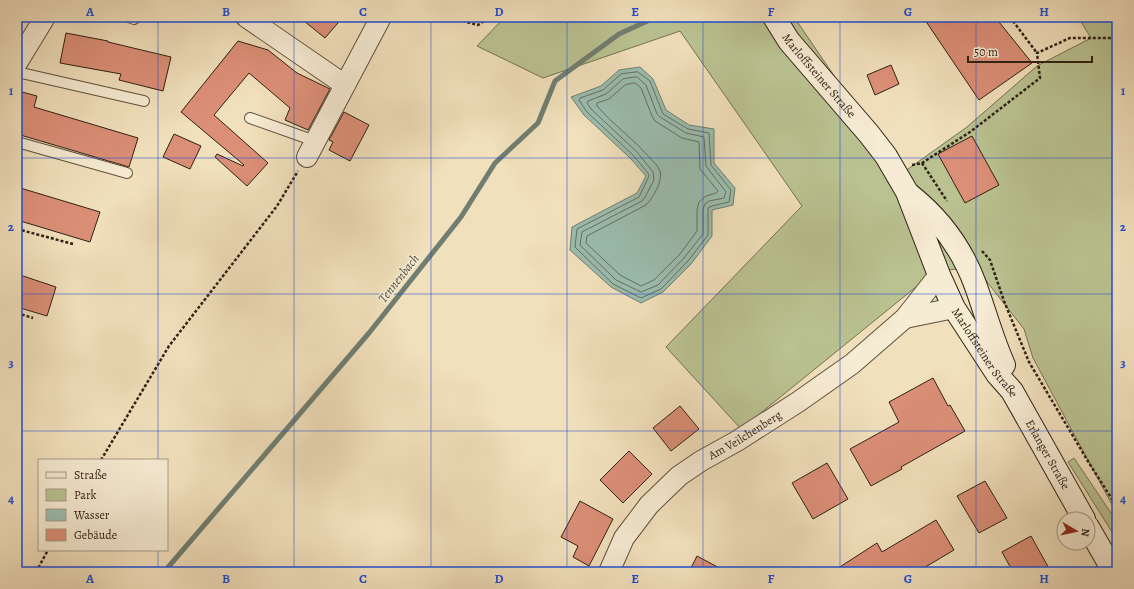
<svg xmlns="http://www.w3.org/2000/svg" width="1134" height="589" viewBox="0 0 1134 589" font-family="Alegreya,serif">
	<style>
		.green { fill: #bac291; stroke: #757153 }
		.water { fill: #9bbdae; stroke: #707e71 }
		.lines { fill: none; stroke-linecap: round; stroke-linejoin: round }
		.shore { stroke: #666e62; stroke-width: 1 }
		.stream { stroke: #707e71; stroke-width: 5 }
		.building { fill: #db8f77; stroke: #302015 }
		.lane-casing { stroke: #60503f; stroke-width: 12 }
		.street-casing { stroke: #60503f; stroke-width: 22 }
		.secondary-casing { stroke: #302015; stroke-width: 24 }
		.path { stroke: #302015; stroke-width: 2.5; stroke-dasharray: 3 2; stroke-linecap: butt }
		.lane { stroke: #f6ebd3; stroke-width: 10 }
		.street { stroke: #f6ebd3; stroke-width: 20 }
		.secondary { stroke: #f6ebd3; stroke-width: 22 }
		.grid { fill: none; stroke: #1d4ed8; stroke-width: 1; stroke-opacity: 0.55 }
		.labels { text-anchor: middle; stroke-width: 3; stroke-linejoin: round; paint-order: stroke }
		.street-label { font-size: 12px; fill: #302015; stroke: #f6ebd3 }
		.water-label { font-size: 13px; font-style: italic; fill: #504f43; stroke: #f6ebd3 }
		.neatline { fill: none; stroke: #1d4ed8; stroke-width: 1.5 }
		.grid-label { font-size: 13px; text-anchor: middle; font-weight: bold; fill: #1d4ed8 }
	</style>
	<rect width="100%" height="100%" fill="#f1e0bc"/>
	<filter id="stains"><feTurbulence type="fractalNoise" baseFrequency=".005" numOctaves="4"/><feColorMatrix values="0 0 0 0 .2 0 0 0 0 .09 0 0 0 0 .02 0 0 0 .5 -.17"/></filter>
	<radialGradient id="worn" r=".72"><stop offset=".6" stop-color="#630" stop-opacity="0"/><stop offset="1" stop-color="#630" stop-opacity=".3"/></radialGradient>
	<g class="green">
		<path d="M505 17H794L901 174 967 127 1037 66 1091 38 1078 17H1117V514L1033 358 1024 329 962 250 958 269 946 270 943 265 741 429 666 347 802 206 680 31 543 78 477 46Z"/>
		<path d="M1074 458 1117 522V540L1068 462Z"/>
	</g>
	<path class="water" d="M640 67 653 79 666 110 689 125 714 129V163L735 188 733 205 712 210V236L691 264 663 292 641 303 611 287 570 250 572 227 637 193 646 176 630 158 584 115 571 97 601 86 619 70Z"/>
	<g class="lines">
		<g class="shore">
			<path d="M638 72 650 81 663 114 688 129 709 133 711 165 731 190 729 202 712 206 708 208V235L688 261 661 289 641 298 613 284 575 247 577 229 639 197 649 176 648 173 633 155 587 112 579 100 580 98 603 90 621 74Z"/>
			<path d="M637 77 646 85 657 114 660 117 686 133 704 137 706 166 726 192 724 198 709 201 705 204 703 209V234L684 258 658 285 641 292 616 280 580 245 582 232 642 201 645 197 654 180 653 172 637 152 591 109 587 103 588 101 606 94 623 79Z"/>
			<path d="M635 83 641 88 652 116 655 121 682 138 699 142 700 169 718 191 716 193 706 196 699 202 697 210V231L680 254 654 280 641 286 620 275 586 243 587 236 646 205C653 198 663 181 660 171 658 166 654 162 650 158 634 139 613 125 597 106V103L609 99 625 85Z"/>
		</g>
		<path class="stream" d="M164 572 369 333 461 217 495 163 538 123 555 81 619 34 656 17"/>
	</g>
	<g class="building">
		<path d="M299 17H343L325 38Z"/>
		<path d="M923 17H995L1032 63 979 100Z"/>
		<path d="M66 33 108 41V42L171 57 163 91 119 80 121 74 60 63Z"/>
		<path d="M238 41 268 50 297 73 330 89 308 130 285 120 290 108 249 73 214 115 268 163 247 186 215 157 217 154 243 166 244 165 181 112Z"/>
		<path d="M891 65 899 84 875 95 867 75Z"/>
		<path d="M22 92 37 96 34 107 138 138 129 167 17 134V111Z"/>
		<path d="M344 112 369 125 350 161 329 150 333 142 329 140Z"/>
		<path d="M174 134 201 146 190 169 163 157Z"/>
		<path d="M972 136 999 185 965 203 938 154Z"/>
		<path d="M17 187 100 212 90 242 17 220Z"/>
		<path d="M17 274 56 287 47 316 17 307Z"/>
		<path d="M933 378 948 406 950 405 965 431 901 467 902 469 871 486 850 449 899 422 889 402Z"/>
		<path d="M680 406 699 429 671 451 653 428Z"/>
		<path d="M629 451 652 474 623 503 600 480Z"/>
		<path d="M827 463 848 499 813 519 792 483Z"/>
		<path d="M985 481 1007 518 979 533 957 496Z"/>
		<path d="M580 501 613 519 589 566 573 557 578 546 561 537Z"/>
		<path d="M936 520 954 550 917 572H832L877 543 882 552Z"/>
		<path d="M1031 536 1051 572H1013L1002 552Z"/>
		<path d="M697 556 727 572H689Z"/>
	</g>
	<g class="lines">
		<g class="lane-casing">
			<g id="lane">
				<path d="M129 17 134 19"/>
				<path d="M17 72 144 101"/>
				<path d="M250 118 315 141"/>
				<path d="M17 142 127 173"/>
			</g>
		</g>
		<g class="street-casing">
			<g id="street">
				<path d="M246 17 345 85"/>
				<path d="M17 63 45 17"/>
				<path d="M307 157 381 17"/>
				<path d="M905 318 954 308"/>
				<path id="s1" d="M609 572 624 538 649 505 679 476 701 461 737 441 798 402 852 364 905 318 939 275"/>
			</g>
		</g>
		<g class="secondary-casing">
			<g id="secondary">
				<path id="s2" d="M774 17 789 41 869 134 886 156 907 192 939 275 954 308 997 374 1012 391 1084 519"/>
				<path d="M910 195C939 218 962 249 975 284 985 311 992 338 1004 365"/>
				<path d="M1088 527 1114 572"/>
			</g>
		</g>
		<g class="path">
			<path d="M459 17 466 22 478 25 490 17"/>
			<path d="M1010 17 1037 53"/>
			<path d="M922 163 947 201"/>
			<path d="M912 165 922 163 970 132 1040 78 1037 53 1070 38H1117"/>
			<path d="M17 229 73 244"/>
			<path d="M982 251 990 260 1004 301 1029 362 1089 463 1117 507"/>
			<path d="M17 313 33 318"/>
			<path d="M101 460 169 346 277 206 298 171"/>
			<path d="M36 572 48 550"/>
		</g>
		<use href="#lane" class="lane"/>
		<use href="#street" class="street"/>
		<use href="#secondary" class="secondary"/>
	</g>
	<path class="grid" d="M158 17V460M294 17V572M431 17V572M567 17V572M703 17V572M840 17V572M976 17V572M17 158H1117M17 294H1117M17 431H1117M158 550V572"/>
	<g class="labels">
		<g class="street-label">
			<text dy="4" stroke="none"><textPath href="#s2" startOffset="74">Marloffsteiner Straße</textPath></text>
			<text dy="4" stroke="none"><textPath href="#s2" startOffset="400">Marloffsteiner Straße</textPath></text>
			<text dy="4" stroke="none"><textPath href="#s1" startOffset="198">Am Veilchenberg</textPath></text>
			<text dy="4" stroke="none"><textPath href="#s2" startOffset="520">Erlanger Straße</textPath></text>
		</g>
		<g class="water-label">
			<text transform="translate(398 278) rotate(-52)" y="5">Tennenbach</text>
		</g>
	</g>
	<rect width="1134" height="589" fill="none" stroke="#f1e0bc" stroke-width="44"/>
	<rect x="38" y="459" width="130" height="92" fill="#f6ebd3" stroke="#a79a87"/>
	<rect x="46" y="472" width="20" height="6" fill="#f6ebd3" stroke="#a79a87"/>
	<text x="74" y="479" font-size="12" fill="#302015">Straße</text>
	<rect x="46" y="489" width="20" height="12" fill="#bac291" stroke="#a79a87"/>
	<text x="74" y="499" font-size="12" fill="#302015">Park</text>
	<rect x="46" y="509" width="20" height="12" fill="#9bbdae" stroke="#a79a87"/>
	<text x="74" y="519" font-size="12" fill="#302015">Wasser</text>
	<rect x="46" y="529" width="20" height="12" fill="#db8f77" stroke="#a79a87"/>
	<text x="74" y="539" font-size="12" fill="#302015">Gebäude</text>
	<g transform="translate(1076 531) rotate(99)"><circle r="19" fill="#f6ebd3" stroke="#a79a87"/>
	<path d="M0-3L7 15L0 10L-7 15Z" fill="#8f2418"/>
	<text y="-6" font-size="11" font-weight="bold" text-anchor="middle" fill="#302015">N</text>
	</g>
	<path d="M968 56v6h124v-6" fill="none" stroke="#302015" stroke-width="2"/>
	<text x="974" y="56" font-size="12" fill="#302015" stroke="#f6ebd3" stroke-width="3" paint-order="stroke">50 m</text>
	<rect x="22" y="22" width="1090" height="545" class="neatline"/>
	<g class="grid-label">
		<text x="90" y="16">A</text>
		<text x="226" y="16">B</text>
		<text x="363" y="16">C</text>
		<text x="499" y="16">D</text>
		<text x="635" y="16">E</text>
		<text x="771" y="16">F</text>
		<text x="908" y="16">G</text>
		<text x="1044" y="16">H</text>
		<text x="11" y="95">1</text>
		<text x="1123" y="95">1</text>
		<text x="11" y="231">2</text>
		<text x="1123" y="231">2</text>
		<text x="11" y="367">3</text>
		<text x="1123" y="367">3</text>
		<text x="11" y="503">4</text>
		<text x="1123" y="503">4</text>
		<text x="90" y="583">A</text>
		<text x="226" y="583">B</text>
		<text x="363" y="583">C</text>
		<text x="499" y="583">D</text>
		<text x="635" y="583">E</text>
		<text x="771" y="583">F</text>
		<text x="908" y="583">G</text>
		<text x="1044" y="583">H</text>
	</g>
	<rect width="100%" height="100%" filter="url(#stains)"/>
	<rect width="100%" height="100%" fill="url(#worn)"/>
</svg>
